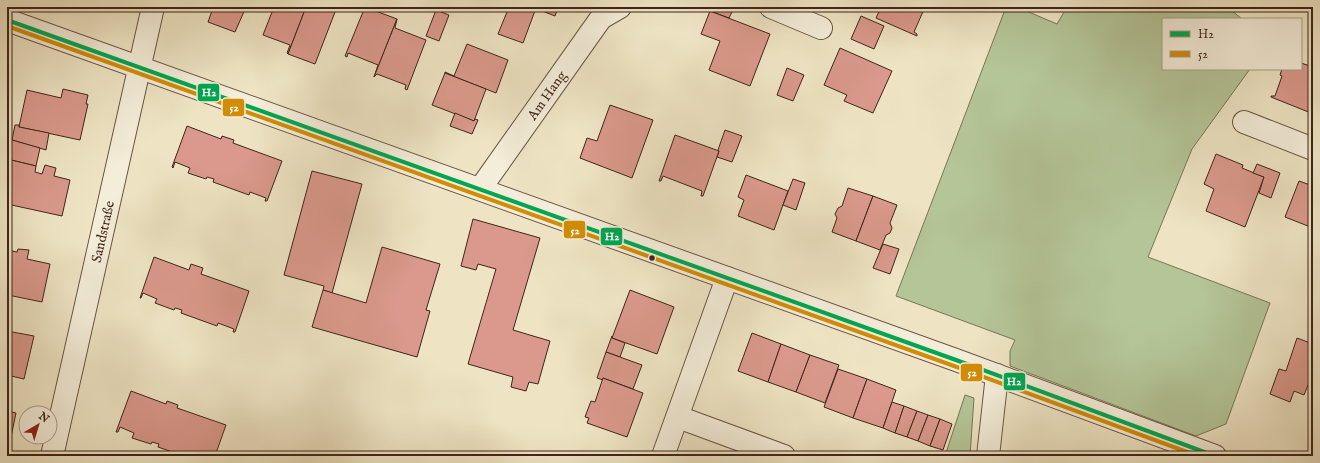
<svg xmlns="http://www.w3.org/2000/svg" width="1320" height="463" viewBox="0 0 1320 463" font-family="'IM FELL English',serif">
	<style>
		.green { fill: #b4c598; stroke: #797558 }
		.building { fill: #da998c; stroke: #3e2518 }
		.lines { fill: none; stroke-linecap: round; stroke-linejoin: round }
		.minor-casing { stroke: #6a5543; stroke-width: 24 }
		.minor { stroke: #f4edd9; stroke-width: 22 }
		.bus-1-casing { stroke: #f4edd9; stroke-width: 7 }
		.bus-2-casing { stroke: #f4edd9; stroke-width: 7 }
		.bus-1 { stroke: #00a651; stroke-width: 4 }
		.bus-2 { stroke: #d28c05; stroke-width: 4 }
		.bus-dot { fill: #3e2518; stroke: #f4edd9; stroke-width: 1.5 }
		.labels { text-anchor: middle; stroke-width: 4; stroke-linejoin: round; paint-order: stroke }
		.street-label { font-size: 14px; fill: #3e2518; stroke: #f4edd9 }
		.line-badge { stroke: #f4edd9; stroke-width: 1.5 }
		.badge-label { font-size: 11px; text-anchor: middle; font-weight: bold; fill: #fff }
	</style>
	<rect width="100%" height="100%" fill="#eee4c4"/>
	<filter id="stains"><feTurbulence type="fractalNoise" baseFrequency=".005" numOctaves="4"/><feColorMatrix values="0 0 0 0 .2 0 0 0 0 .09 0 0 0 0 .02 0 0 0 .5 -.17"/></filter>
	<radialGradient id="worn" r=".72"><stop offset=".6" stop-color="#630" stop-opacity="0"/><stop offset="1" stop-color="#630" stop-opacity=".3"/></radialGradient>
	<g class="green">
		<path d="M1006 7H1017L1057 24 1067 7H1227L1242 19H1163V69H1250L1192 149 1148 257 1270 303 1226 424 1196 436 1010 366V351L1015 340 896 296Z"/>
		<path d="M965 395 974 398 970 456H945Z"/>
	</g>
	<g class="building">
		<path d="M209 7H246L235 32 208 22 213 8Z"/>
		<path d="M274 7H306L288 54 287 53 290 45 263 35Z"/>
		<path d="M306 7H315L314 10 318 11 326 8 335 12 315 64 288 54Z"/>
		<path d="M365 7 397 19 374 77 378 65 348 53 347 57 345 56Z"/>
		<path d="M509 7H532L536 8 523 43 498 34Z"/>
		<path d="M532 7H558L555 16Z"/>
		<path d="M711 7H727L733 9V10L729 18 710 11Z"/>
		<path d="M881 7H925L914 32 917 34V36L876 18Z"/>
		<path d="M436 10 449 15 439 41 426 36Z"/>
		<path d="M710 11 770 34 750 86 709 70 720 41 701 34Z"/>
		<path d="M861 16 884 26 874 49 851 39Z"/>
		<path d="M397 19 395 28 426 40 407 90 405 89 406 85 377 74 374 77Z"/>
		<path d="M467 44 508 60 496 93 445 73V72L454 76Z"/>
		<path d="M840 48 892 71 873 113 844 101 847 95 824 85Z"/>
		<path d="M1301 63 1313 67V106L1311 113 1271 97V96H1275L1282 76 1280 75 1282 69H1301Z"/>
		<path d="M787 68 804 75 793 101 777 95Z"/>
		<path d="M445 73 486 89 474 121 432 105Z"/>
		<path d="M63 89 88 95 86 104H88L80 140 19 127 27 90 61 98Z"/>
		<path d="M610 105 653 120 632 178 580 158 587 138 597 141Z"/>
		<path d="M455 113 474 121 475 119 478 120 472 134 450 126Z"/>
		<path d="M15 125H19V127L49 133 46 150 12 140Z"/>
		<path d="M187 126 221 139 222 136 234 140 233 143 282 161 267 201H265L266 198 250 192 249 195 213 182 214 179 207 177 206 179 188 173 190 168 175 162 173 168 172 167Z"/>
		<path d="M725 130 742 136 732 162 717 157 719 151 718 150Z"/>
		<path d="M675 135 719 151 703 196H701L702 191 663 176 661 181H659Z"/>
		<path d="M12 140 40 148 36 166 7 159Z"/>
		<path d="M1216 154 1243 165 1242 168 1264 177 1245 227 1206 211 1214 189 1204 184Z"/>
		<path d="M7 159 36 166 35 172 42 174 45 165 56 168 54 176 70 180 62 216 7 204Z"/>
		<path d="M1257 164 1280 173 1271 198 1259 193 1264 177 1253 173Z"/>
		<path d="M312 171 362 184 332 293 323 290 324 286 284 275Z"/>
		<path d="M746 175 788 191 774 230 738 216 744 200 738 197Z"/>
		<path d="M793 179 805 183 796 210 783 205Z"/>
		<path d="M1299 181 1313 186V228L1285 217Z"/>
		<path d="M848 188 873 196 856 241 832 232 837 218 835 214 838 208 842 206Z"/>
		<path d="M873 196 897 205 890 223 892 228 890 233 886 235 880 250 856 241Z"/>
		<path d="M473 219 540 238 513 330 550 341 538 384 529 382 526 391 511 387 513 377 468 364 496 269 478 264 476 270 461 266Z"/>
		<path d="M883 244 899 249 890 274 873 268Z"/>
		<path d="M382 247 440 264 426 310 430 311 417 357 312 327 323 290 366 303Z"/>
		<path d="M18 249 29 250 27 259 50 264 42 302 8 295 7 293V250L17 252Z"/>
		<path d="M154 257 189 270 191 264 203 268 201 274 249 291 235 332H233L234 329 218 323 217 326 181 313 182 310 175 308 174 310 155 303 157 299 143 293 141 298H140Z"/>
		<path d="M630 290 674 307 657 354 612 338Z"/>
		<path d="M7 331 34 336 24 379 7 375Z"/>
		<path d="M752 333 781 344 768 382 738 371Z"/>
		<path d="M612 336V338L625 343 620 357 606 352Z"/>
		<path d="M1297 338 1313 344V387L1308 385 1304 395 1294 391 1290 402 1270 394 1279 369 1286 371Z"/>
		<path d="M781 344 810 355 796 392 768 382Z"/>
		<path d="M606 352 642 365 633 389 603 378V380L597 378Z"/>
		<path d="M810 355 839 365 825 403 796 392Z"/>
		<path d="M838 369 867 379 853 418 824 407Z"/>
		<path d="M603 378 643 393 627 437 587 423 589 418 585 417 591 401 595 402Z"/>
		<path d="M867 379 896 390 883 428 853 418Z"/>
		<path d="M131 391 166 404 167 401 178 405 177 408 226 425 215 456H184L158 447 159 444 152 442 151 444 132 438 134 433 120 427 118 432H116Z"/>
		<path d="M892 402 904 406 895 433 883 428Z"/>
		<path d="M904 406 917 411 907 437 895 433Z"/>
		<path d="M7 411 16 413 7 456Z"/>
		<path d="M917 411 928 415 918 441 907 437Z"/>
		<path d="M928 415 940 419 930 446 918 441Z"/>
		<path d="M940 419 952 424 943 450 930 446Z"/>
	</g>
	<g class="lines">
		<g class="minor-casing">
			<g id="minor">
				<path d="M771 7 821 28"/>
				<path d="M7 20 956 360 1215 456"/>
				<path d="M1244 122 1313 149"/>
				<path id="s1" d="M480 189 601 18 620 7"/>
				<path d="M678 417 784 456"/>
				<path id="s2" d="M52 456 153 7"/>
				<path d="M663 456 727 278"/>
				<path d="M988 456 997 375"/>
			</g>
		</g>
		<use href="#minor" class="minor"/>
		<g class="bus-1-casing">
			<path id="bus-1" d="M7 20 956 360 1215 456"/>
		</g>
		<g class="bus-2-casing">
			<path id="bus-2" d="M7 26 954 366 1198 456"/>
		</g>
		<use href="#bus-1" class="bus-1"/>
		<use href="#bus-2" class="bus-2"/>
	</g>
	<circle class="bus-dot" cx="652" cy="258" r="3.5"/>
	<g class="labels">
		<g class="street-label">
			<text dy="5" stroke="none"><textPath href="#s1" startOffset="115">Am Hang</textPath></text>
			<text dy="5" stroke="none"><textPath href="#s2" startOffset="230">Sandstraße</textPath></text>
		</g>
	</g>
	<g class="line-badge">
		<rect x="197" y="83" width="23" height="19" rx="4" fill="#00a651"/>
		<rect x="222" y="98" width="23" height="19" rx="4" fill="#d28c05"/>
		<rect x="563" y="220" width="23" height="19" rx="4" fill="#d28c05"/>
		<rect x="600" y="227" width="23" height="19" rx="4" fill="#00a651"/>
		<rect x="960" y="363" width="23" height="19" rx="4" fill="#d28c05"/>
		<rect x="1003" y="372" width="23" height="19" rx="4" fill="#00a651"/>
	</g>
	<g class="badge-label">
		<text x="209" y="96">H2</text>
		<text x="234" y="111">52</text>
		<text x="575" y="234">52</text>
		<text x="612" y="240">H2</text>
		<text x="972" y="376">52</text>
		<text x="1014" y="385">H2</text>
	</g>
	<rect width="1320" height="463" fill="none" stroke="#eee4c4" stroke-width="24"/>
	<rect x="8" y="8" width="1304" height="447" fill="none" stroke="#3e2518" stroke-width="2"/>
	<rect x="12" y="12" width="1296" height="439" fill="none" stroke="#3e2518"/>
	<rect x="1162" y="18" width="140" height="52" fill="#f4edd9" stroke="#ab9d8c"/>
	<rect x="1170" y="31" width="20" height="6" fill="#00a651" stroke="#ab9d8c"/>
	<text x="1198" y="38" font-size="12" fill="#3e2518">H2</text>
	<rect x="1170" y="51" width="20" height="6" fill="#d28c05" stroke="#ab9d8c"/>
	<text x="1198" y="58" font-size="12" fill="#3e2518">52</text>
	<g transform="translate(38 425) rotate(38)"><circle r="19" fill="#f4edd9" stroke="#ab9d8c"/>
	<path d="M0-3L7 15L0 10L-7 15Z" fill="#8f2418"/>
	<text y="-6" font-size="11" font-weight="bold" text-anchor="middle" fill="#3e2518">N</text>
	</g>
	<rect width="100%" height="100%" filter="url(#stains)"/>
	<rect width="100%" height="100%" fill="url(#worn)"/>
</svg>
